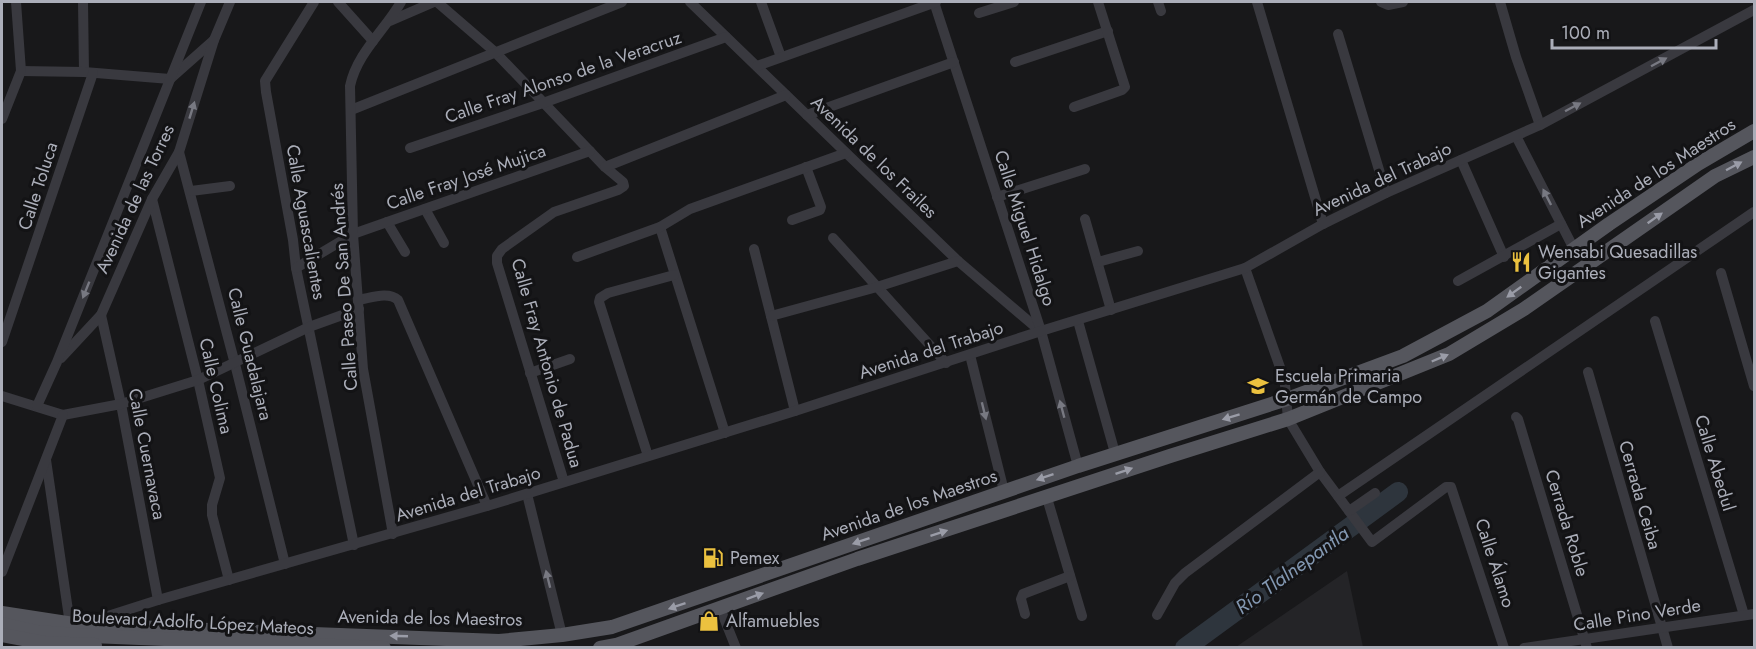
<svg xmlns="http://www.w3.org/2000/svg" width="1756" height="649" viewBox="0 0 1756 649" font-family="Jost,sans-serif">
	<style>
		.built { fill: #242427 }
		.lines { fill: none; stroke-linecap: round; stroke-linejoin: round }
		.river { stroke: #2e353d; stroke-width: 20 }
		.minor { stroke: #39393f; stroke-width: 10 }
		.major { stroke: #55565d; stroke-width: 14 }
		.major-bridge { stroke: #55565d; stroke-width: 14 }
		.oneway { fill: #787982 }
		.oneway2 { fill: #9a9ca7 }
		.labels { text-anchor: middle; stroke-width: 6; stroke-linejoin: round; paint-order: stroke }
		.street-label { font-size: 18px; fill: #abaeb9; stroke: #131315 }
		.poi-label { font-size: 18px; fill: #abaeb9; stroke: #131315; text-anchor: start }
		.water-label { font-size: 20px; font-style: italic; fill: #8398b2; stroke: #131315 }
	</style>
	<rect width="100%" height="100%" fill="#18181a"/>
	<path class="built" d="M1347 571 1363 647H1236Z"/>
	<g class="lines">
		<path class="river" d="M1185 648 1398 492"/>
		<g class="minor">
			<path d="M83 2 84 72"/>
			<path d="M314 2 265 81 266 92 293 240 296 268 354 545"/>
			<path d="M338 2 373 41"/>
			<path d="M437 2 495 52 605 167 623 182 624 186 618 190 554 212 502 249 497 256V263L564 482"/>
			<path d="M690 2 958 261 1039 330"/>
			<path d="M761 2 781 57"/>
			<path d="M934 2 1041 331 1078 466"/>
			<path d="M1158 2 1161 11"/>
			<path d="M1257 2 1323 224"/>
			<path d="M1381 2 1388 5 1403 2"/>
			<path d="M1500 2 1516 57 1540 125"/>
			<path d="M979 13 1014 2"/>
			<path d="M390 21 434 2"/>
			<path d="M1338 34 1386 193"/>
			<path d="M1015 62 1108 31"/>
			<path d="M757 66 936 2"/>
			<path d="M21 71 84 72 170 79 214 40"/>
			<path d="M1074 107 1122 90 1125 87 1098 2"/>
			<path d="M351 110 622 2"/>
			<path d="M807 115 954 62"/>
			<path d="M2 119 21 71 16 2"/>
			<path d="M1516 136 1574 249"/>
			<path d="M410 148 543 103 726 37"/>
			<path d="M179 152 235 364 285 564"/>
			<path d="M1461 160 1504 257"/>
			<path d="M605 167 786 95"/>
			<path d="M191 191 230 186"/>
			<path d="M997 197 1085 169"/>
			<path d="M152 199 198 380 220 478 212 505V515L229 580"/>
			<path d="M425 209 444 243"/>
			<path d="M1085 219 1111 310"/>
			<path d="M792 220 820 210 821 207 806 167"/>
			<path d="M387 222 405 252"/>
			<path d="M660 227 725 433"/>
			<path d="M833 238 946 363"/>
			<path d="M754 249 795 411"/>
			<path d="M577 257 660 227 690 209 846 153"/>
			<path d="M1098 262 1138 251"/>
			<path d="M296 268 353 234 590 151"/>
			<path d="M1245 268 1282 373 1285 385 1288 419 1320 472 1372 542 1446 487H1451L1504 648"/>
			<path d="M1721 273 1754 386"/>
			<path d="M1458 281 1561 224"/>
			<path d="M358 300C371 298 388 291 398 300L487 506"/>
			<path d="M101 315 121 404 158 600"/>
			<path d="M771 316 877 287 958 261"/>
			<path d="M1078 321 1115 453"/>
			<path d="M1655 321 1744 615"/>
			<path d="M2 342C33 253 62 163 93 73"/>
			<path d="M970 355 1004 491"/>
			<path d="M61 358 101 315 152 199 179 152 214 40 230 2"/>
			<path d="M1588 372 1668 648"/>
			<path d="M530 373 570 359"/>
			<path d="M2 396 63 415 121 404 198 380 309 327 359 309"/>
			<path d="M37 406 57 362 201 2"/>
			<path d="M1516 417 1518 419 1587 648"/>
			<path d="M648 456 599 302 600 298 608 293 674 275"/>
			<path d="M46 460 70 624"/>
			<path d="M527 494 562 635"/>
			<path d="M1338 496 1754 212"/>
			<path d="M1047 498 1082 616"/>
			<path d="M1349 511 1375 493"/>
			<path d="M393 534 363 369 353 234 350 86C357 53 385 30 401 2"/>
			<path d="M2 572 63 415"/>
			<path d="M720 608 736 648"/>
			<path d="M1025 614 1021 599 1023 594 1070 576"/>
			<path d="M1157 615 1175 583 1185 573 1320 472"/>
			<path d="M86 623 158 600 487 506 795 411 1041 331 1245 268 1323 224 1386 193 1540 125 1754 10"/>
			<path d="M1524 648 1754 614"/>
		</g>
		<g class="major">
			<path d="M2 613 80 625 499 641 562 635 612 627 1078 466 1287 399 1403 356 1487 311 1609 224 1698 164 1754 131"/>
			<path d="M600 648 616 645 857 559 1170 456 1288 419 1449 354 1524 309 1715 176 1754 157"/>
		</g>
		<g class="major-bridge">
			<path d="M2 624 37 632 91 636 384 648"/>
			<path d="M2 635 44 643 95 645"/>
		</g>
	</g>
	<defs><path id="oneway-solid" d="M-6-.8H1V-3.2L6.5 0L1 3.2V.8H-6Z" transform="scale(1.5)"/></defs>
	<g class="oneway">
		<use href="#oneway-solid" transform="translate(1659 62) rotate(-28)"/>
		<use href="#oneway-solid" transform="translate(1573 107) rotate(-28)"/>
		<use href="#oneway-solid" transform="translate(192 110) rotate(-73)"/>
		<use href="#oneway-solid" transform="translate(1547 197) rotate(-117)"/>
		<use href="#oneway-solid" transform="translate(86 290) rotate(112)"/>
		<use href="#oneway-solid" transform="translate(1062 409) rotate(-105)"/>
		<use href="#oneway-solid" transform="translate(984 411) rotate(76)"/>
		<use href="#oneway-solid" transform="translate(548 579) rotate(-104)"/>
	</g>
	<g class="oneway2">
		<use href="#oneway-solid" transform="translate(1734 166) rotate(-28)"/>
		<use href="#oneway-solid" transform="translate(1655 218) rotate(-35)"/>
		<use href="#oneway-solid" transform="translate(1514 292) rotate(144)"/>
		<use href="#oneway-solid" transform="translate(1440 358) rotate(-23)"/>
		<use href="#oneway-solid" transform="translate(1231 417) rotate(163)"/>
		<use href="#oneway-solid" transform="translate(1124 471) rotate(-19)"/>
		<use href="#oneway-solid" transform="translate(1045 477) rotate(161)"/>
		<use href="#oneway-solid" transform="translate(939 533) rotate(-18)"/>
		<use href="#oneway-solid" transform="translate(861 541) rotate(161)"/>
		<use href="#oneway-solid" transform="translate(755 596) rotate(-20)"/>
		<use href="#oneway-solid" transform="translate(677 606) rotate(161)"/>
		<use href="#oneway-solid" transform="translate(399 636) rotate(-178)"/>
	</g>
	<defs>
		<g id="restaurant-bare" transform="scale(1.62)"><path d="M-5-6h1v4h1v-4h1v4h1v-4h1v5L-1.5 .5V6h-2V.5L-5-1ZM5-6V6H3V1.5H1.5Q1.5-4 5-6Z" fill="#ebc13f" stroke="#131315" stroke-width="2.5" paint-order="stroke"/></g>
		<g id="school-bare" transform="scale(1.62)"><path d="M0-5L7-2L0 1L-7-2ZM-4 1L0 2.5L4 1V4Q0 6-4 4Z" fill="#ebc13f" stroke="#131315" stroke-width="2.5" paint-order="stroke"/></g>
		<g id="fuel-bare" transform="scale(1.62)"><path d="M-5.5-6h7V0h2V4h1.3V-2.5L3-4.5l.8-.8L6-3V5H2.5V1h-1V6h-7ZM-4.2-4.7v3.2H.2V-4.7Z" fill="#ebc13f" stroke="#131315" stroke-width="2.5" paint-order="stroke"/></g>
		<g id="shop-bare" transform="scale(1.62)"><path d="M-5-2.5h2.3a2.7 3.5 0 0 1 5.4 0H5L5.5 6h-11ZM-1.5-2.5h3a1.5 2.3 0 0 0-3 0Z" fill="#ebc13f" stroke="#131315" stroke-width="2.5" paint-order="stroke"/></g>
	</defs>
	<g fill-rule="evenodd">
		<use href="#restaurant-bare" x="1521" y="262"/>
		<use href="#school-bare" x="1258" y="386"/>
		<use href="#fuel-bare" x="713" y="558"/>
		<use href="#shop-bare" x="709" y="621"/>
	</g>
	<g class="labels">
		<g class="street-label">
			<text transform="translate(563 77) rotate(-19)" y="6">Calle Fray Alonso de la Veracruz</text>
			<text transform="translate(874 157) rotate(44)" y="6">Avenida de los Frailes</text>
			<text transform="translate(1656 173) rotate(-33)" y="6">Avenida de los Maestros</text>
			<text transform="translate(466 177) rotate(-19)" y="6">Calle Fray José Mujica</text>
			<text transform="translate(1382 179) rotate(-25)" y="6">Avenida del Trabajo</text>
			<text transform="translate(38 186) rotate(-72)" y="6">Calle Toluca</text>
			<text transform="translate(135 199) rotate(-65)" y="6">Avenida de las Torres</text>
			<text transform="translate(306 222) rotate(80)" y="6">Calle Aguascalientes</text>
			<text transform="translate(1025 228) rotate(72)" y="6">Calle Miguel Hidalgo</text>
			<text transform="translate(344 287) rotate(-94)" y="6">Calle Paseo De San Andrés</text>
			<text transform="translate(931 350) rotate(-18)" y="6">Avenida del Trabajo</text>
			<text transform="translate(250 354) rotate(76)" y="6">Calle Guadalajara</text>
			<text transform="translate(547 363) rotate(74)" y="6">Calle Fray Antonio de Padua</text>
			<text transform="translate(216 386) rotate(77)" y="6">Calle Colima</text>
			<text transform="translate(147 454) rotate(79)" y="6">Calle Cuernavaca</text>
			<text transform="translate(1715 463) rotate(73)" y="6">Calle Abedul</text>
			<text transform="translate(468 494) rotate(-17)" y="6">Avenida del Trabajo</text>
			<text transform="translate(1640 495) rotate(74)" y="6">Cerrada Ceiba</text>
			<text transform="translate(909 505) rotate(-19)" y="6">Avenida de los Maestros</text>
			<text transform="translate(1567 523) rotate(73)" y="6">Cerrada Roble</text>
			<text transform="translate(1495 563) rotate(72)" y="6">Calle Álamo</text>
			<text transform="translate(1637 615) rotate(-9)" y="6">Calle Pino Verde</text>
			<text transform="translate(430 618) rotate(1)" y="6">Avenida de los Maestros</text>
			<text transform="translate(193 622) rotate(3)" y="6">Boulevard Adolfo López Mateos</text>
		</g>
		<g class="poi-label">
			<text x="1538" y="258">Wensabi Quesadillas<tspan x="1538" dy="21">Gigantes</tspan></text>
			<text x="1275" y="382">Escuela Primaria<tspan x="1275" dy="21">Germán de Campo</tspan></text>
			<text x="730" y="564">Pemex</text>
			<text x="726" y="627">Alfamuebles</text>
		</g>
		<g class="water-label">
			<text transform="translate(1292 570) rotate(-36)" y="7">Río Tlalnepantla</text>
		</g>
	</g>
	<rect width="1756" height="649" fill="none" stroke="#abaeb9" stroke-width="6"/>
	<path d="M1552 39v9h164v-9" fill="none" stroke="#abaeb9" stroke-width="3"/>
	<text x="1561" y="39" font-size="18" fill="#abaeb9" stroke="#131315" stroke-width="4.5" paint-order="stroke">100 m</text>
</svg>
